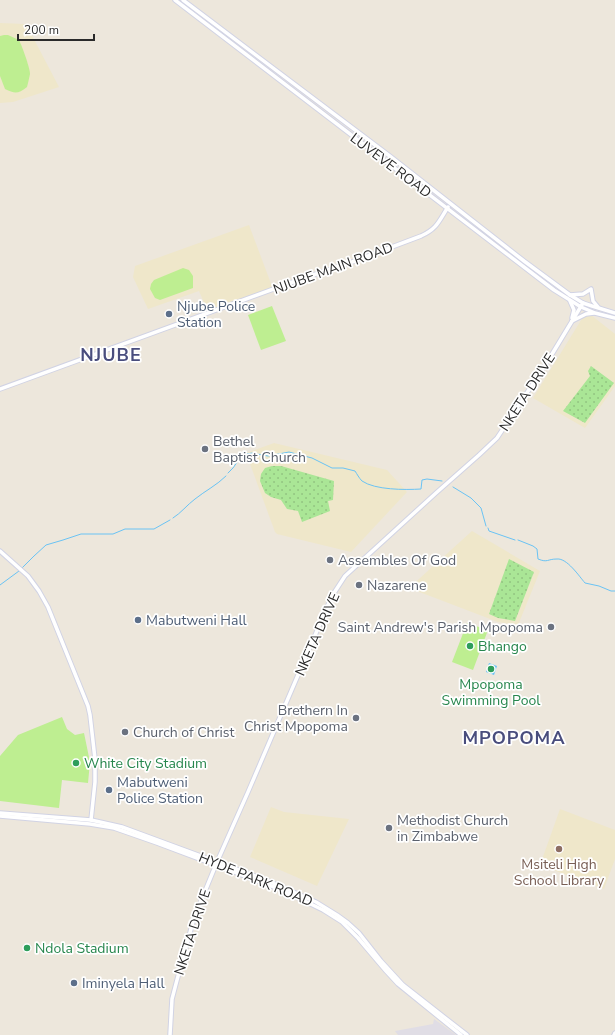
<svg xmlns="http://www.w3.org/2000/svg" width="615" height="1035" viewBox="0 0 615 1035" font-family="'Nunito Sans',sans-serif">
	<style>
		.industrial { fill: #e0dde5 }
		.education { fill: #efe7ca }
		.grass { fill: url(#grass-dots) }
		.pitch { fill: #beee91 }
		.water { fill: url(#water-ripples) }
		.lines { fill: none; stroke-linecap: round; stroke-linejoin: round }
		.stream { stroke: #6ac3f4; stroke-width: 1 }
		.secondary-casing { stroke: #d1d3e4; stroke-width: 5.5 }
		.secondary { stroke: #fff; stroke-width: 3.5 }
		.service-dot { fill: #5c6f8a; stroke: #fff; stroke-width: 1.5 }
		.worship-dot { fill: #6b7280; stroke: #fff; stroke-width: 1.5 }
		.leisure-dot { fill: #2e9e5b; stroke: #fff; stroke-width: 1.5 }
		.education-dot { fill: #8d6e63; stroke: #fff; stroke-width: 1.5 }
		.labels { text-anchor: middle; stroke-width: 3.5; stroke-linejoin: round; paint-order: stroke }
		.street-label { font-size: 14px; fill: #2a2a2a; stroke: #fff }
		.service-label { font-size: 14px; fill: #4e5e75; stroke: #fff; text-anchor: start }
		.worship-label { font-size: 14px; fill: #5b616d; stroke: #fff; text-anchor: start }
		.leisure-label { font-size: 14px; fill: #27864d; stroke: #fff; text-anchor: start }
		.education-label { font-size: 14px; fill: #785e54; stroke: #fff }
		.district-label { font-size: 18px; font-weight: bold; letter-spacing: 1px; fill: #494d7d; stroke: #fff }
	</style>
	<defs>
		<pattern id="grass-dots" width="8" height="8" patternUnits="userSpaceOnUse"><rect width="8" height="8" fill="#aae696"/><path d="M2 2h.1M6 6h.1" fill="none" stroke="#92c581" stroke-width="1.8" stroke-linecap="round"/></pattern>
		<pattern id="water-ripples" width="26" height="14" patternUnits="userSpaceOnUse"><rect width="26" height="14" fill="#6ac3f4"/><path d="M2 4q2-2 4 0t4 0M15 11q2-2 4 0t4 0" fill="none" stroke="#579fc6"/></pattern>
	</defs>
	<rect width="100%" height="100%" fill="#ede7dc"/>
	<path class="industrial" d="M434 1019 456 1035H398L395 1031 433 1024Z"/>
	<g class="education">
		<path d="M0 23 26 24 59 87 13 102 0 103Z"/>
		<path d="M249 225 273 289 208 312 199 291 148 309 133 277 135 266Z"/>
		<path d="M591 315 615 334V386L585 428 533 398 583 317Z"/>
		<path d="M274 443 387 470 407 492 351 552 277 534 275 532 246 453Z"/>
		<path d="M472 531 540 571 518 625 498 622 409 588Z"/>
		<path d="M271 807 284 812 349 819 317 886 250 857Z"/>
		<path d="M560 809 615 830V859L604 889 540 865Z"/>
	</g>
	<g class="grass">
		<path d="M591 366 614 383 585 423 563 411 590 376 588 371Z"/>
		<path d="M272 466H281L334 481 333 500 328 501 330 511 302 522 298 511 287 509 281 500 271 497 265 493 260 481 261 474 265 468Z"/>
		<path d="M509 559 534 572 515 621 498 618 489 614Z"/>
	</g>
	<g class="pitch">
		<path d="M4 35H8L19 40C22 46 30 68 30 74 29 79 28 83 27 87 18 94 15 94 5 89L0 76V36Z"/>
		<path d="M183 268 189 270 193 276V288L160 300 155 298 150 289 151 284 154 280Z"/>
		<path d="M272 306 286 341 261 350 248 315Z"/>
		<path d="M467 623 488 630 473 670 452 662Z"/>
		<path d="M62 717 67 729 75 735 84 733 90 762 88 783 62 780 59 808 0 801V756L18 735Z"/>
	</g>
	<path class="water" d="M489 663 497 666 494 675 486 672Z"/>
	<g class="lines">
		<g class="stream">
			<path d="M247 454 252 453 268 456 289 452 312 458 332 468H343L355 471C357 474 359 478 362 481 375 490 405 490 421 489L422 480 427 479 442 481"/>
			<path d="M228 473 233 468 242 455 244 454"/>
			<path d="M453 487 471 498 481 508 486 526"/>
			<path d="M173 518C181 513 187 505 195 499 205 491 217 485 226 476"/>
			<path d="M488 528 489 531 515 540"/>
			<path d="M518 540 533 546 537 549 538 559C548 563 547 559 557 559 567 558 579 576 585 583L599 586 611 591H615"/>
			<path d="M22 568 34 556 46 545 63 540 81 534H113L125 529H154L170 520"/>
			<path d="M0 585 19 571"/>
		</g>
		<g class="secondary-casing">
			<g id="secondary">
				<path d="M175 0 554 290 581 307 595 313 615 318"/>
				<path d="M183 0 391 157 524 261 570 295 583 303 592 306 615 313"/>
				<path d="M570 295 583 294 591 289 593 301 598 307"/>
				<path d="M570 301 574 310 572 318"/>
				<path d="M572 321 586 314 594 313"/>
				<path d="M0 389 301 279 352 262 421 236C437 229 439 221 448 207"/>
				<path d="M0 551 28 576 39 591 48 607 88 706 90 715 95 759V782L91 820"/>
				<path d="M0 813 91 820 122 827 266 880 316 902 337 915 348 923 359 933 381 961 403 985 467 1035"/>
				<path d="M0 816 90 824 114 828 157 843 282 890 323 910 342 922 358 938 386 971 398 984 461 1035"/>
				<path d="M170 1035 172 999 177 980 194 918 217 862 248 792 325 612 332 596 345 576 436 493 479 455 497 438 546 364 583 303"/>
				<path d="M614 1035 615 1033"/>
			</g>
		</g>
		<use href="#secondary" class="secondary"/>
	</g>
	<g class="service-dot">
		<circle cx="169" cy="314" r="4"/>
		<circle cx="138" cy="620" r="4"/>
		<circle cx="109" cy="790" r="4"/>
		<circle cx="74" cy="983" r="4"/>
	</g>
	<g class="worship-dot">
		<circle cx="205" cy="449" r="4"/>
		<circle cx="330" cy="560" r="4"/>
		<circle cx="359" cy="585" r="4"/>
		<circle cx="551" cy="627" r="4"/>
		<circle cx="356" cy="718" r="4"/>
		<circle cx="125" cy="732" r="4"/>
		<circle cx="389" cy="828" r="4"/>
	</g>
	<g class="leisure-dot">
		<circle cx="470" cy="646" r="4"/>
		<circle cx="491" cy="669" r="4"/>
		<circle cx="76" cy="763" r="4"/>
		<circle cx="27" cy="948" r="4"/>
	</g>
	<circle class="education-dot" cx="559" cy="849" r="4"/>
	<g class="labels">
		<g class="street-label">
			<text transform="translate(391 165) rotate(37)" y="5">LUVEVE ROAD</text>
			<text transform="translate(333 268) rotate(-20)" y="5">NJUBE MAIN ROAD</text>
			<text transform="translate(527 392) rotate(-57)" y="5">NKETA DRIVE</text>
			<text transform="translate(317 634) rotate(-66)" y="5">NKETA DRIVE</text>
			<text transform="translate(256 879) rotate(22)" y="5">HYDE PARK ROAD</text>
			<text transform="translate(192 932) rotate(-72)" y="5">NKETA DRIVE</text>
		</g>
		<g class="service-label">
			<text x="177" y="311">Njube Police<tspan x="177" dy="16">Station</tspan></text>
			<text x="146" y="625">Mabutweni Hall</text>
			<text x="117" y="787">Mabutweni<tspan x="117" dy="16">Police Station</tspan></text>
			<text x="82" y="988">Iminyela Hall</text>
		</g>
		<g class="worship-label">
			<text x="213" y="446">Bethel<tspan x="213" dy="16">Baptist Church</tspan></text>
			<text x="338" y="565">Assembles Of God</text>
			<text x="367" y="590">Nazarene</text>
			<text x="543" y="632" text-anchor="end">Saint Andrew's Parish Mpopoma</text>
			<text x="348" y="715" text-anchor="end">Brethern In<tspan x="348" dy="16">Christ Mpopoma</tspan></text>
			<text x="133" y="737">Church of Christ</text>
			<text x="397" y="825">Methodist Church<tspan x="397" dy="16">in Zimbabwe</tspan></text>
		</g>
		<g class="leisure-label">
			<text x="478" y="651">Bhango</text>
			<text x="491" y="689" text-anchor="middle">Mpopoma<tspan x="491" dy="16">Swimming Pool</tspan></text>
			<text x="84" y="768">White City Stadium</text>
			<text x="35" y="953">Ndola Stadium</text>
		</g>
		<g class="education-label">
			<text x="559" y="869">Msiteli High<tspan x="559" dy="16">School Library</tspan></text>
		</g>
		<g class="district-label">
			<text x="111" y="361">NJUBE</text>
			<text x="514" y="744">MPOPOMA</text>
		</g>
	</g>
	<path d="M18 34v6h76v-6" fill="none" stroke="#2a2a2a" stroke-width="2"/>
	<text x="24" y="34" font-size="12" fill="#2a2a2a" stroke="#ffffff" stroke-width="3" paint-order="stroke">200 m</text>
</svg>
